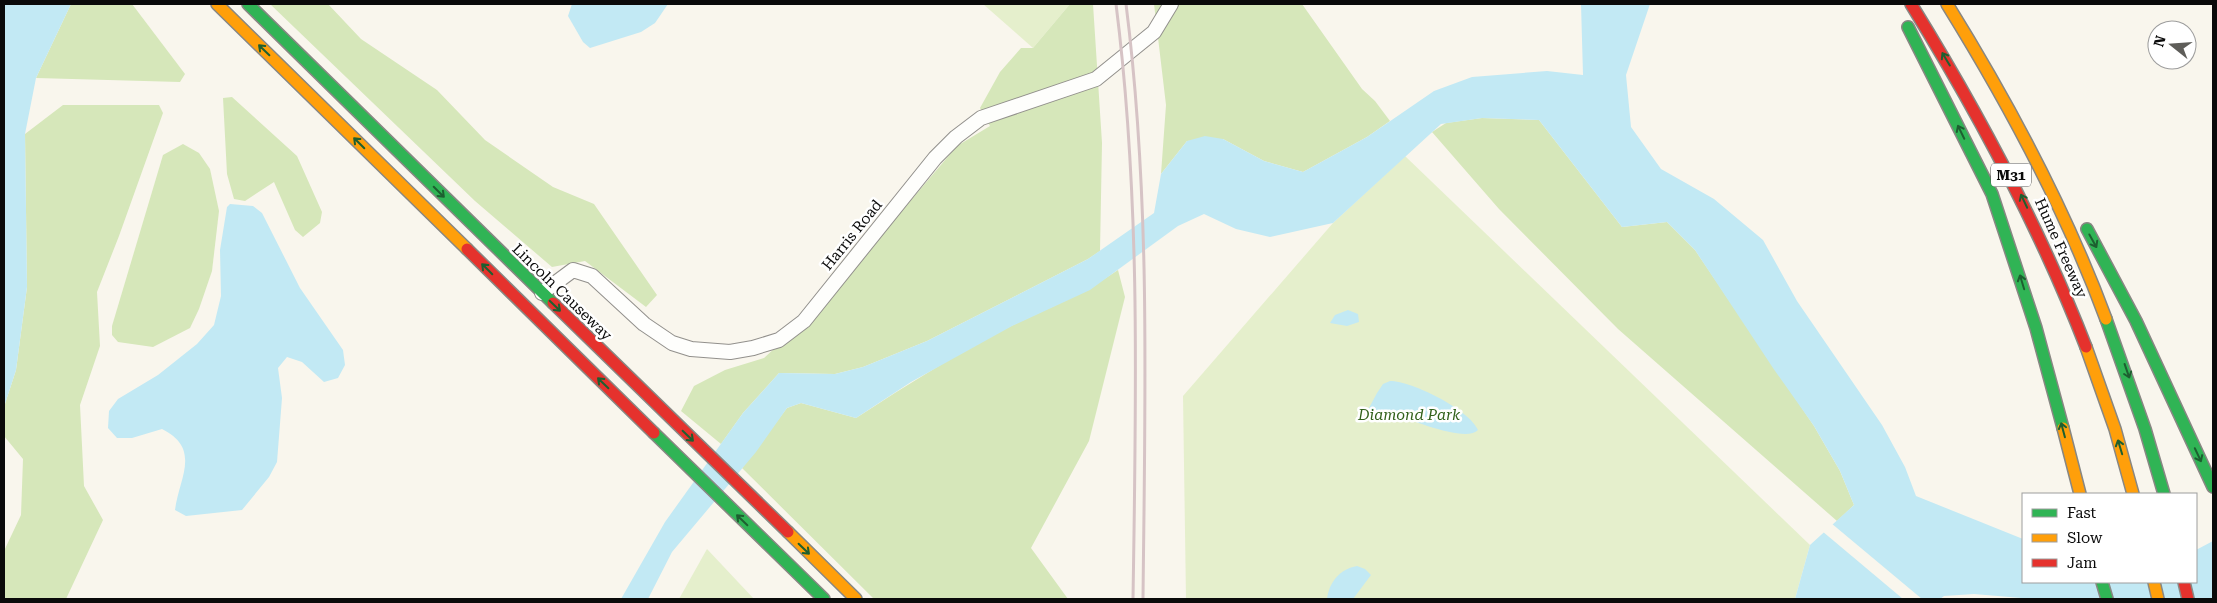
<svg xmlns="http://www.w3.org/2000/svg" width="2217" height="603" viewBox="0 0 2217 603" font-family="'Roboto Serif',serif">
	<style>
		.green { fill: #e5efcc }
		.forest { fill: #d6e7ba }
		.water { fill: #c2e9f4 }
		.pier { fill: #f9f6ed }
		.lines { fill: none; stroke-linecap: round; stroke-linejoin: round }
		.street-casing { stroke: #92908c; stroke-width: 16 }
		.fast-casing { stroke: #888783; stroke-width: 14 }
		.slow-casing { stroke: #888783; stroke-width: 14 }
		.jam-casing { stroke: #888783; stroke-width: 14 }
		.street { stroke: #fefefc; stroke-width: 14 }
		.fast { stroke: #30b455; stroke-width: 11 }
		.slow { stroke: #ff9f0a; stroke-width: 11 }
		.jam { stroke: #e5322d; stroke-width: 11 }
		.rail { stroke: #d6c3c5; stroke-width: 3 }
		.oneway { stroke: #1d5f30 }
		.labels { text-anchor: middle; stroke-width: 5; stroke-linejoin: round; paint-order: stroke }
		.shield { fill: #fff; stroke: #545454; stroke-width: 1 }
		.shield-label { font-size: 14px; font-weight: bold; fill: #0a0a0a }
		.street-label { font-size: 15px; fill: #0a0a0a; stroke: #fff }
		.park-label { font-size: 15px; font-style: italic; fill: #31611b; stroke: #fff }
	</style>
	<rect width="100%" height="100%" fill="#f9f6ed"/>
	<g class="green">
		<path d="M983 4H1070L1033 48Z"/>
		<path d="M1405 156 1810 545 1795 599H1186L1183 396 1333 223Z"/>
		<path d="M707 549 754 599H679Z"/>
	</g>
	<g class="forest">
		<path d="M71 4H132L185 74 180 82 36 78Z"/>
		<path d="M270 4H328L361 39 437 90 485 140 553 187 594 204 657 295 646 307 585 261 552 267 475 201Z"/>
		<path d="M1070 4H1093L1102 143 1100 251 1088 259 927 341 863 367 835 374 779 373 743 413 721 444 681 411 694 386 725 370 764 358 821 306 957 146 990 126 980 108 1000 72 1021 48H1033Z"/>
		<path d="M1154 4H1302L1362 89 1375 101 1390 121 1367 137 1303 172 1264 161 1223 139 1187 141 1161 174 1166 105Z"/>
		<path d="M232 97 297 156 322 212 320 223 303 237 295 230 274 182 245 201 234 199 227 174 223 98Z"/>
		<path d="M63 105H159L163 113 119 236 97 292 100 346 80 405 84 486 103 520 66 599H4V551L21 515 23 459 4 436V407L16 370 27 287 25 134Z"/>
		<path d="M1482 118 1539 120 1622 227 1667 222 1695 250 1814 426 1840 471 1854 505 1837 521 1618 329 1499 209 1432 132 1446 123Z"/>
		<path d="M183 144 199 153 210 169 219 211 212 271 199 309 190 328 153 347 118 342 112 335V326L163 155Z"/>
		<path d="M1118 270 1125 297 1089 441 1031 548 1068 599H874L742 468 787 408 801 403 856 418C907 385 959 352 1013 325 1051 307 1083 294 1118 270Z"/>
	</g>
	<g class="water">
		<path d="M4 4H71L36 78 25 134 27 287 16 370 4 407Z"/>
		<path d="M572 4H668L655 23 641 32 590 48 583 42 568 16Z"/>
		<path d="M1581 4H1650L1626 75 1631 127 1661 169 1714 199 1763 240 1797 301 1882 425 1905 467 1916 496 2023 539V582H2196V550L2213 541V599H2033L1974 594 1944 596 1940 599H1795L1810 545 1854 505 1840 471 1814 426 1773 368 1695 250 1667 222 1622 227 1539 120 1482 118 1441 124 1333 223 1270 237 1236 229 1204 214 1178 226 1090 290 1012 326 911 382 856 418 801 403 787 408 756 452 672 552 648 599H621L665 522 743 413 779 373 835 374 863 367 927 341 1088 259 1154 213 1161 174 1187 141 1205 136 1223 139 1264 161 1303 172 1367 137 1434 91 1472 77 1547 71 1583 75Z"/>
		<path d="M230 204 253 206 262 213 300 288 343 350 345 365 338 378 324 382 302 362 287 357 278 368 282 398 277 462 269 477 242 510 186 516 175 510C179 478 202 449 162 429L132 438H117L108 428 109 411 118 399 158 375 197 344 214 325 221 296 220 250 227 207Z"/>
		<path d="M1348 310 1358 314 1359 322 1347 326 1330 323 1335 315Z"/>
		<path d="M1390 381C1412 381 1470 410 1478 430 1466 443 1413 420 1397 416 1388 415 1372 420 1362 421L1377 393 1383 384Z"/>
		<path d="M1357 566 1365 569 1371 575 1353 599H1327C1329 582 1340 569 1357 566Z"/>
	</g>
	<path class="pier" d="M1831 523 1922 599H1903L1822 531Z"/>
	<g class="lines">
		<g class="street-casing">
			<path id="street" d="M542 293 573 270 592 276 644 324 672 343 691 349 730 352 753 348 779 340 804 321 935 158 956 137 981 118 1096 79 1154 32 1171 4"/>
		</g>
		<g class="fast-casing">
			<g id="fast">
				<path d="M248 4 553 303"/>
				<path d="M1908 27 1992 194 2036 328 2063 428"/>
				<path d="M2087 229 2136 321 2213 487"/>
				<path d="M2106 319 2145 429 2164 494"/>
				<path d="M654 433 824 599"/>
				<path d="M2102 582 2107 599"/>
			</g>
		</g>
		<g class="slow-casing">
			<g id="slow">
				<path d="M217 4 467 249"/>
				<path d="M1947 4C2009 104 2065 208 2106 319"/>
				<path d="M2086 347 2115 429 2133 494"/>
				<path d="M2063 428 2080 494"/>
				<path d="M788 532 856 599"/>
				<path d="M2154 582 2158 599"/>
			</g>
		</g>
		<g class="jam-casing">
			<g id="jam">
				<path d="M1911 4C1979 114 2039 226 2086 347"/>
				<path d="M467 249 654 433"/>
				<path d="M553 303 788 532"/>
				<path d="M2184 582 2188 599"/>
			</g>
		</g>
		<use href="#street" class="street"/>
		<use href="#fast" class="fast"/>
		<use href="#slow" class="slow"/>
		<use href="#jam" class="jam"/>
		<g class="rail">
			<path d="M1116 4C1141 202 1136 400 1133 599"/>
			<path d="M1126 4C1151 202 1145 400 1143 599"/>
		</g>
	</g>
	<defs><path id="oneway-shaft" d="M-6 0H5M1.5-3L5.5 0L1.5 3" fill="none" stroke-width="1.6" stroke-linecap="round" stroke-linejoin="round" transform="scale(1.25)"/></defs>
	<g class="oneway">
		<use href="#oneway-shaft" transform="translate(264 50) rotate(-136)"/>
		<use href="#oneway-shaft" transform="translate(1946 59) rotate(-121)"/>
		<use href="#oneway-shaft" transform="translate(1961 132) rotate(-116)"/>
		<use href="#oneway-shaft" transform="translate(359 143) rotate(-135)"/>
		<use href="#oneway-shaft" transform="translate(439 192) rotate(45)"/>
		<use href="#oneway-shaft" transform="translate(2024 201) rotate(-115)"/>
		<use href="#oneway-shaft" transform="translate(2093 241) rotate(61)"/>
		<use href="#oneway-shaft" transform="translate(487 269) rotate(-135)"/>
		<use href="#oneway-shaft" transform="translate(2022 282) rotate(-107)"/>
		<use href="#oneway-shaft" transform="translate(555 306) rotate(44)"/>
		<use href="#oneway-shaft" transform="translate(2127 371) rotate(71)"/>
		<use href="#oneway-shaft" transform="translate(603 383) rotate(-136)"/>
		<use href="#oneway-shaft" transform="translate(2063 430) rotate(-105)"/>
		<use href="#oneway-shaft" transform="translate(688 436) rotate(44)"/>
		<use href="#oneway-shaft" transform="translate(2120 447) rotate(-107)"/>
		<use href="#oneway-shaft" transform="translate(2198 455) rotate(65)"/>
		<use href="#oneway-shaft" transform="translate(742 520) rotate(-136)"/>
		<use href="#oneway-shaft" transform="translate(804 549) rotate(44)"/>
	</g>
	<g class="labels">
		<rect class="shield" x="1991" y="163.5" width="40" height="23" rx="4"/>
		<g class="shield-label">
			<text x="2011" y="180">M31</text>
		</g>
		<g class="street-label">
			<text transform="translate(852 235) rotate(-51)" y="5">Harris Road</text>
			<text transform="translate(2061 248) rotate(66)" y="5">Hume Freeway</text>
			<text transform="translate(562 292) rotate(44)" y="5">Lincoln Causeway</text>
		</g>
		<g class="park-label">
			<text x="1409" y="420">Diamond Park</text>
		</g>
	</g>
	<rect width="2217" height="603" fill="none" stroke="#0a0a0a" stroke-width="10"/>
	<rect x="2022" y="493" width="175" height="90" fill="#ffffff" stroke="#9d9d9d"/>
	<rect x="2032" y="509" width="25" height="8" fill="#30b455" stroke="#9d9d9d"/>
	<text x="2067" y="518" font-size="15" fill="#0a0a0a">Fast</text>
	<rect x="2032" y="534" width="25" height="8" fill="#ff9f0a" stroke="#9d9d9d"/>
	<text x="2067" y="543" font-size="15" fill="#0a0a0a">Slow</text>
	<rect x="2032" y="559" width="25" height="8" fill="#e5322d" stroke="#9d9d9d"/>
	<text x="2067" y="568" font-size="15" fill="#0a0a0a">Jam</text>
	<g transform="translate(2172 45) rotate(287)"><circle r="24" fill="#ffffff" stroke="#9d9d9d"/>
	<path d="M0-4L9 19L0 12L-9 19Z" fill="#5e5d59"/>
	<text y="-8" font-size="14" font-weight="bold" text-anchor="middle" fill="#0a0a0a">N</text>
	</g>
</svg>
